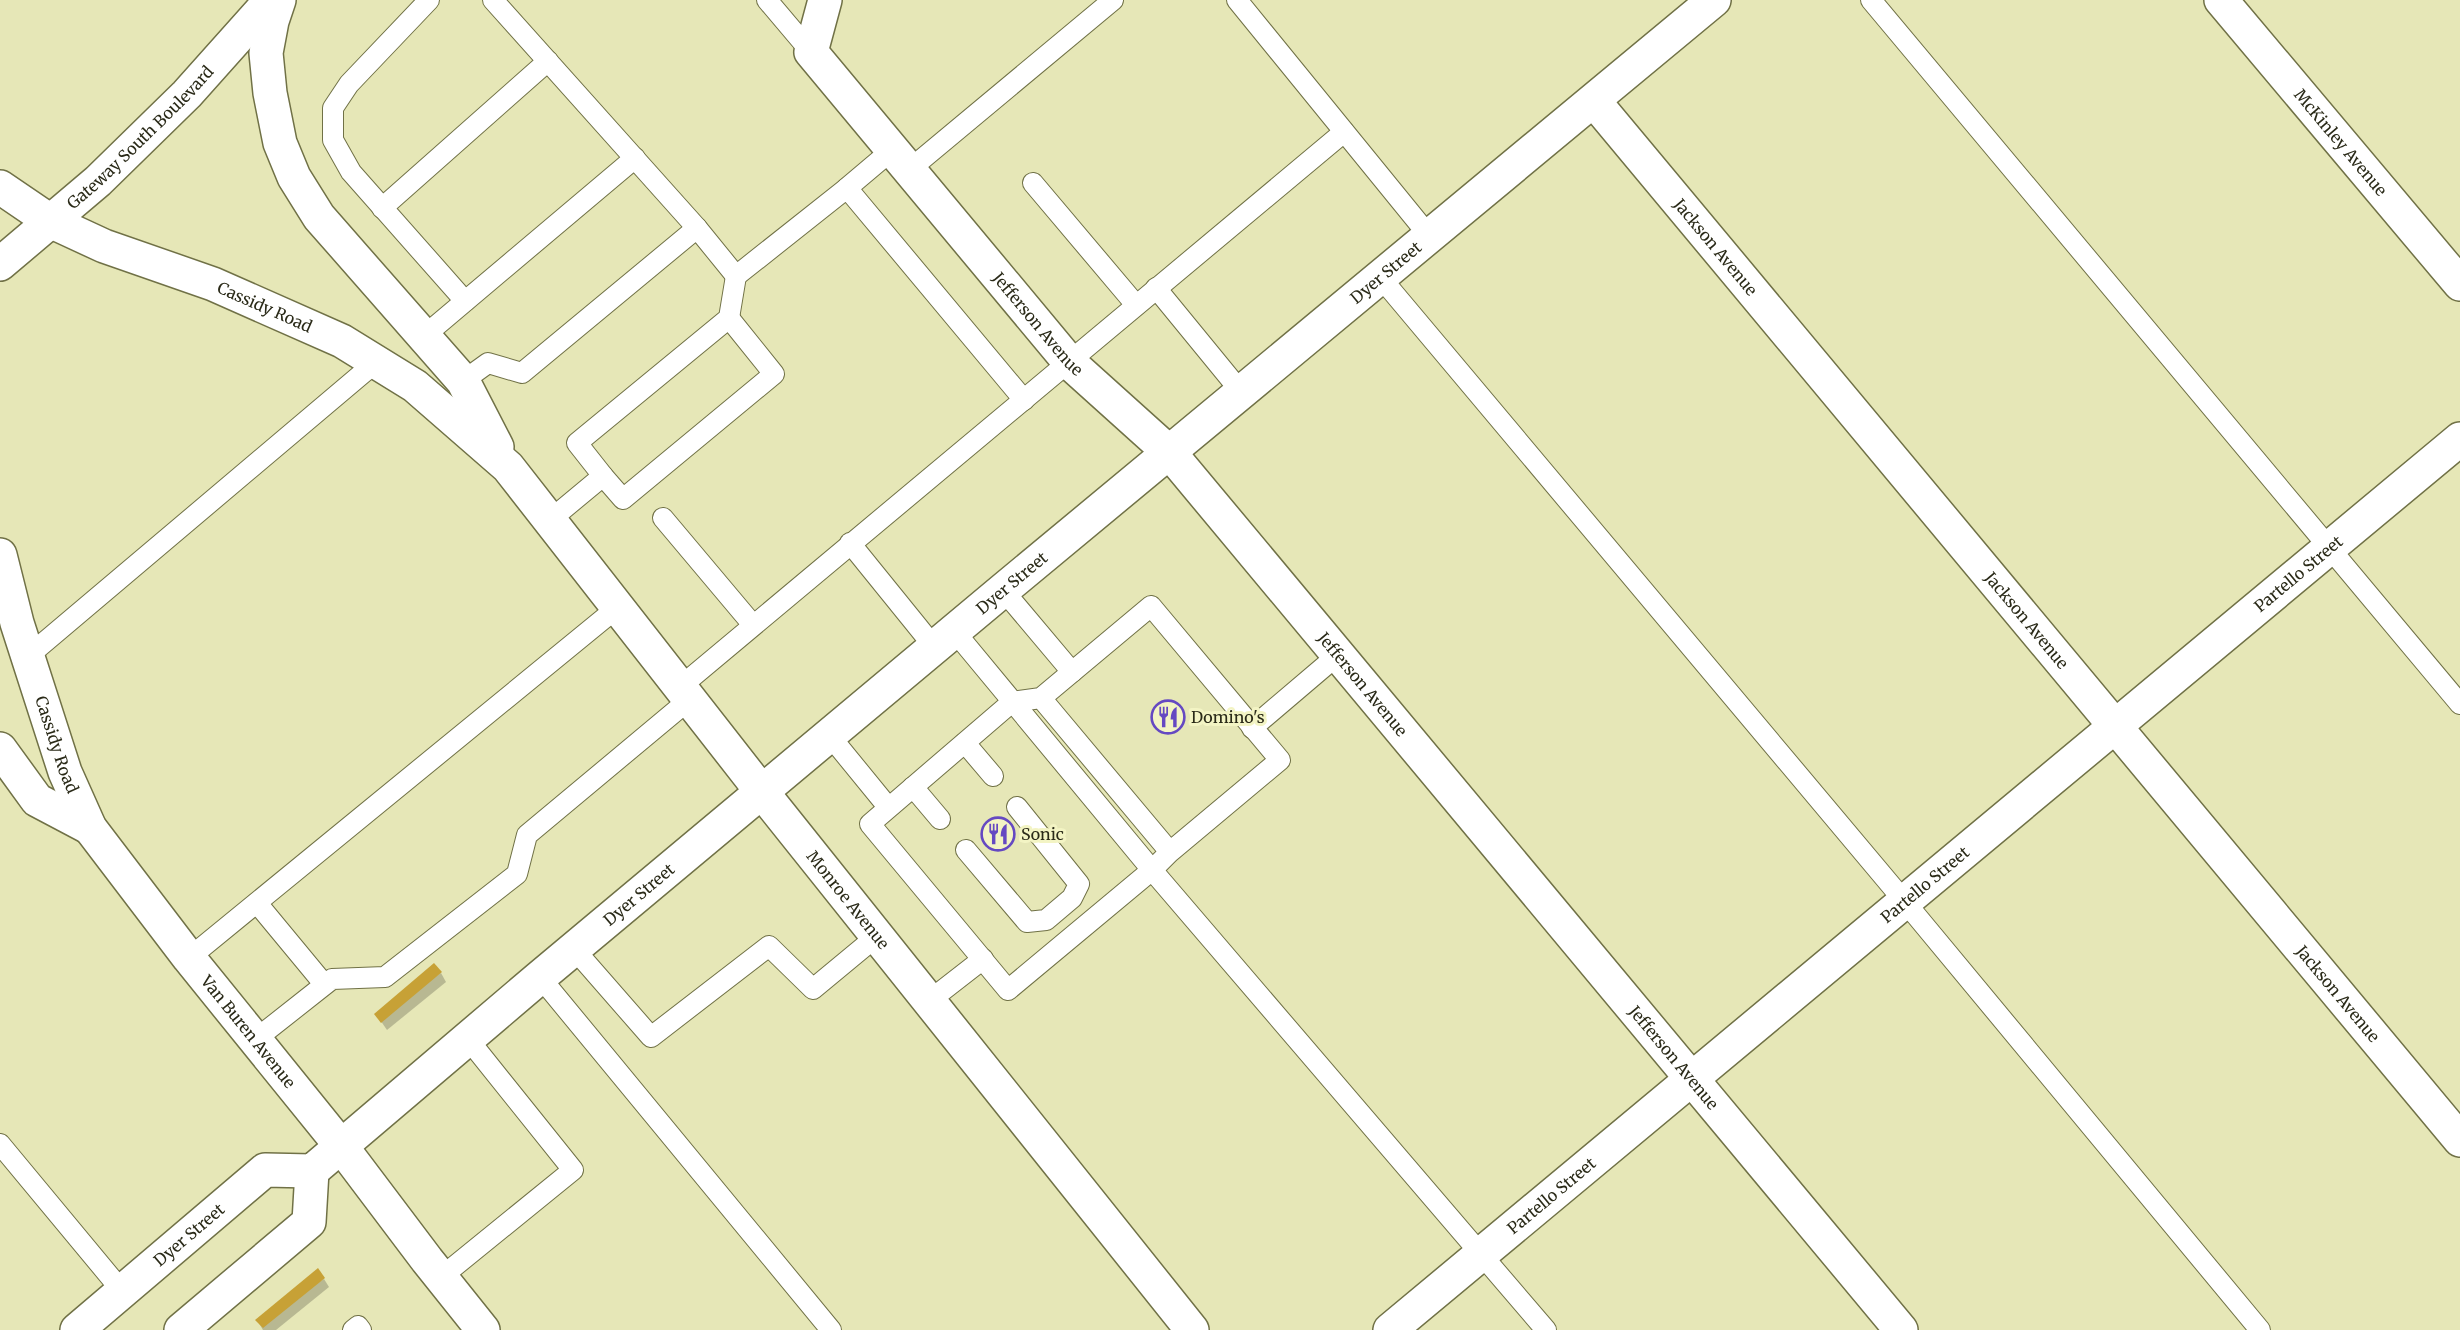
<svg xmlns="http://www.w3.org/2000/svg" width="2460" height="1330" viewBox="0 0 2460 1330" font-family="Merriweather,serif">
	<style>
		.shadow { fill: #0003 }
		.building { fill: #c7a136 }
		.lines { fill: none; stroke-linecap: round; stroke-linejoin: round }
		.service-casing { stroke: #707146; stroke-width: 22 }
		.minor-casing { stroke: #707146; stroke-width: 36 }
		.tertiary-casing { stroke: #707146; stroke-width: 36 }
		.secondary-casing { stroke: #707146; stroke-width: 36 }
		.service { stroke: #fff; stroke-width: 20 }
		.minor { stroke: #fff; stroke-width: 33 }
		.tertiary { stroke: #fff; stroke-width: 33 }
		.secondary { stroke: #fff; stroke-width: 33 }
		.labels { text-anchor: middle; stroke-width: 6; stroke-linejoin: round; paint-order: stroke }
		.street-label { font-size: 16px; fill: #2a2a18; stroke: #f3f4c4 }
		.poi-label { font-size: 16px; fill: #2a2a18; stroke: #f3f4c4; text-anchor: start }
	</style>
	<rect width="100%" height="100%" fill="#e6e7b7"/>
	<g class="shadow">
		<path d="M441 973 446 982 387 1030 376 1014Z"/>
		<path d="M324 1279 329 1287 276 1330H263L257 1320Z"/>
	</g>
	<g class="building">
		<path d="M434 963 442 972 381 1023 374 1014Z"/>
		<path d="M318 1268 325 1278 263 1328 255 1320Z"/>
	</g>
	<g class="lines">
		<g class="service-casing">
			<g id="service">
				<path d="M429 0 349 84 333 108V140L351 172 465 301"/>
				<path d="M493 0 697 228"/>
				<path d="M767 0 811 52"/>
				<path d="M1237 0 1430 237"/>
				<path d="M1871 0 2460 704"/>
				<path d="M909 170 1113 0"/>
				<path d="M1033 183 1136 305"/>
				<path d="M847 188 892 150"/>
				<path d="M382 208 548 61"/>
				<path d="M1381 278 1905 902 2260 1330"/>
				<path d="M1156 288 1242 393"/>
				<path d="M424 336 635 158"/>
				<path d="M463 381 488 363 522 373 697 228 736 276 847 188 1024 400"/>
				<path d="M603 476 623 499 774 374 729 318"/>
				<path d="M663 518 753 625"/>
				<path d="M550 520 603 476 577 443 729 318 736 276"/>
				<path d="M850 543 935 648"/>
				<path d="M1003 590 1072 672"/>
				<path d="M955 632 1152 870 1546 1330"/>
				<path d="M27 657 376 362"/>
				<path d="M680 687 1344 132"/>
				<path d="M1041 698 1170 852 1280 760 1151 606 1041 698 1012 702 870 824 1008 990 1152 870 1170 852"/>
				<path d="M1252 728 1339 654"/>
				<path d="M830 736 888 807"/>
				<path d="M965 743 993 776"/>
				<path d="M913 787 940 819"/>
				<path d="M966 850 1027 922 1046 920 1072 898 1079 884 1017 807"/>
				<path d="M257 903 324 984"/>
				<path d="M575 950 651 1037 769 946 813 989 877 936"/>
				<path d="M189 958 618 607"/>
				<path d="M540 977 831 1330"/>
				<path d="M929 1001 983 959"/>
				<path d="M256 1039 332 979 385 977 517 874 527 835 690 699"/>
				<path d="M0 1144 122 1291"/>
				<path d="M440 1278 573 1170 468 1039"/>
				<path d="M353 1330 358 1326 361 1330"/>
			</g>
		</g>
		<g class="minor-casing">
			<g id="minor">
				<path id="s1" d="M825 0 811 52 1070 363 1170 453 1901 1330"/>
				<path id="s2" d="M2221 0 2460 284"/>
				<path id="s3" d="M1594 101 2460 1140"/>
				<path d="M0 749 37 800 90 828"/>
				<path id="s4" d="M762 792 1192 1330"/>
				<path id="s5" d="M1390 1330 2460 439"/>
			</g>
		</g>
		<g class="tertiary-casing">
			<path id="tertiary" d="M341 1146 427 1260 483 1330"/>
		</g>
		<g class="secondary-casing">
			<g id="secondary">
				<path d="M279 0 272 21 266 53 270 93 280 143 294 177 319 217 463 381 497 447"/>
				<path id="s6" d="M0 187 50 221 104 246 213 284 342 341 415 386 508 467 762 792"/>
				<path id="s7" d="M0 264 98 181 187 94 271 0"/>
				<path id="s8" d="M0 555 17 623 65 772 90 828 189 958 341 1146"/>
				<path id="s9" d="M77 1330 265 1170 312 1171 540 977 1003 590 1714 0"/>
				<path d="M181 1330 309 1222 312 1171"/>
			</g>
		</g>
		<use href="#service" class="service"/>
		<use href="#minor" class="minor"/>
		<use href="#tertiary" class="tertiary"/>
		<use href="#secondary" class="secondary"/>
	</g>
	<defs>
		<g id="restaurant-ring" transform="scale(1.725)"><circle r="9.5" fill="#f3f4c4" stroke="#6549c2" stroke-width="1.5"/><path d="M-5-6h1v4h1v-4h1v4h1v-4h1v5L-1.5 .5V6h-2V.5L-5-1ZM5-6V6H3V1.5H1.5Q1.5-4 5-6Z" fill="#6549c2"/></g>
	</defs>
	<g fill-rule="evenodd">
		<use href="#restaurant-ring" x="1168" y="717"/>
		<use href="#restaurant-ring" x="998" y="834"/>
	</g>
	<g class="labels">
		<g class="street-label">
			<text dy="6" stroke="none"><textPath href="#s7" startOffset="189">Gateway South Boulevard</textPath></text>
			<text dy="6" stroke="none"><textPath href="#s2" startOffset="186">McKinley Avenue</textPath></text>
			<text dy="6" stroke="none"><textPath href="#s3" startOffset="190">Jackson Avenue</textPath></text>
			<text dy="6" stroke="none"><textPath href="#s9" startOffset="1694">Dyer Street</textPath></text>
			<text dy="6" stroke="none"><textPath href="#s6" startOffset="292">Cassidy Road</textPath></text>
			<text dy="6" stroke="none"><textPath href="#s1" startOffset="408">Jefferson Avenue</textPath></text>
			<text dy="6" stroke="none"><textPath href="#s5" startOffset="1182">Partello Street</textPath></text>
			<text dy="6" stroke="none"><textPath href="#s9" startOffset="1208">Dyer Street</textPath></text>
			<text dy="6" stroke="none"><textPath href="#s3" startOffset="676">Jackson Avenue</textPath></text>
			<text dy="6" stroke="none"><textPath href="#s1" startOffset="894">Jefferson Avenue</textPath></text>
			<text dy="6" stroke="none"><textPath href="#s8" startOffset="198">Cassidy Road</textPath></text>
			<text dy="6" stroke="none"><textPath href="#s5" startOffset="696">Partello Street</textPath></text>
			<text dy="6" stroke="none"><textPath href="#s9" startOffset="722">Dyer Street</textPath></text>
			<text dy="6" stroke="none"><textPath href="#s4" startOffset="138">Monroe Avenue</textPath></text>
			<text dy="6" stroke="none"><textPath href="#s3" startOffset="1162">Jackson Avenue</textPath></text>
			<text dy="6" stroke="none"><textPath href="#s8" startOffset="546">Van Buren Avenue</textPath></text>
			<text dy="6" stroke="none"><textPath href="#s1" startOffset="1380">Jefferson Avenue</textPath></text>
			<text dy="6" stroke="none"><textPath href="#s5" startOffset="210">Partello Street</textPath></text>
			<text dy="6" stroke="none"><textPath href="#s9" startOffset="147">Dyer Street</textPath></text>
		</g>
		<g class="poi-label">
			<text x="1191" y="723">Domino's</text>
			<text x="1021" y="840">Sonic</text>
		</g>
	</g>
</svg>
